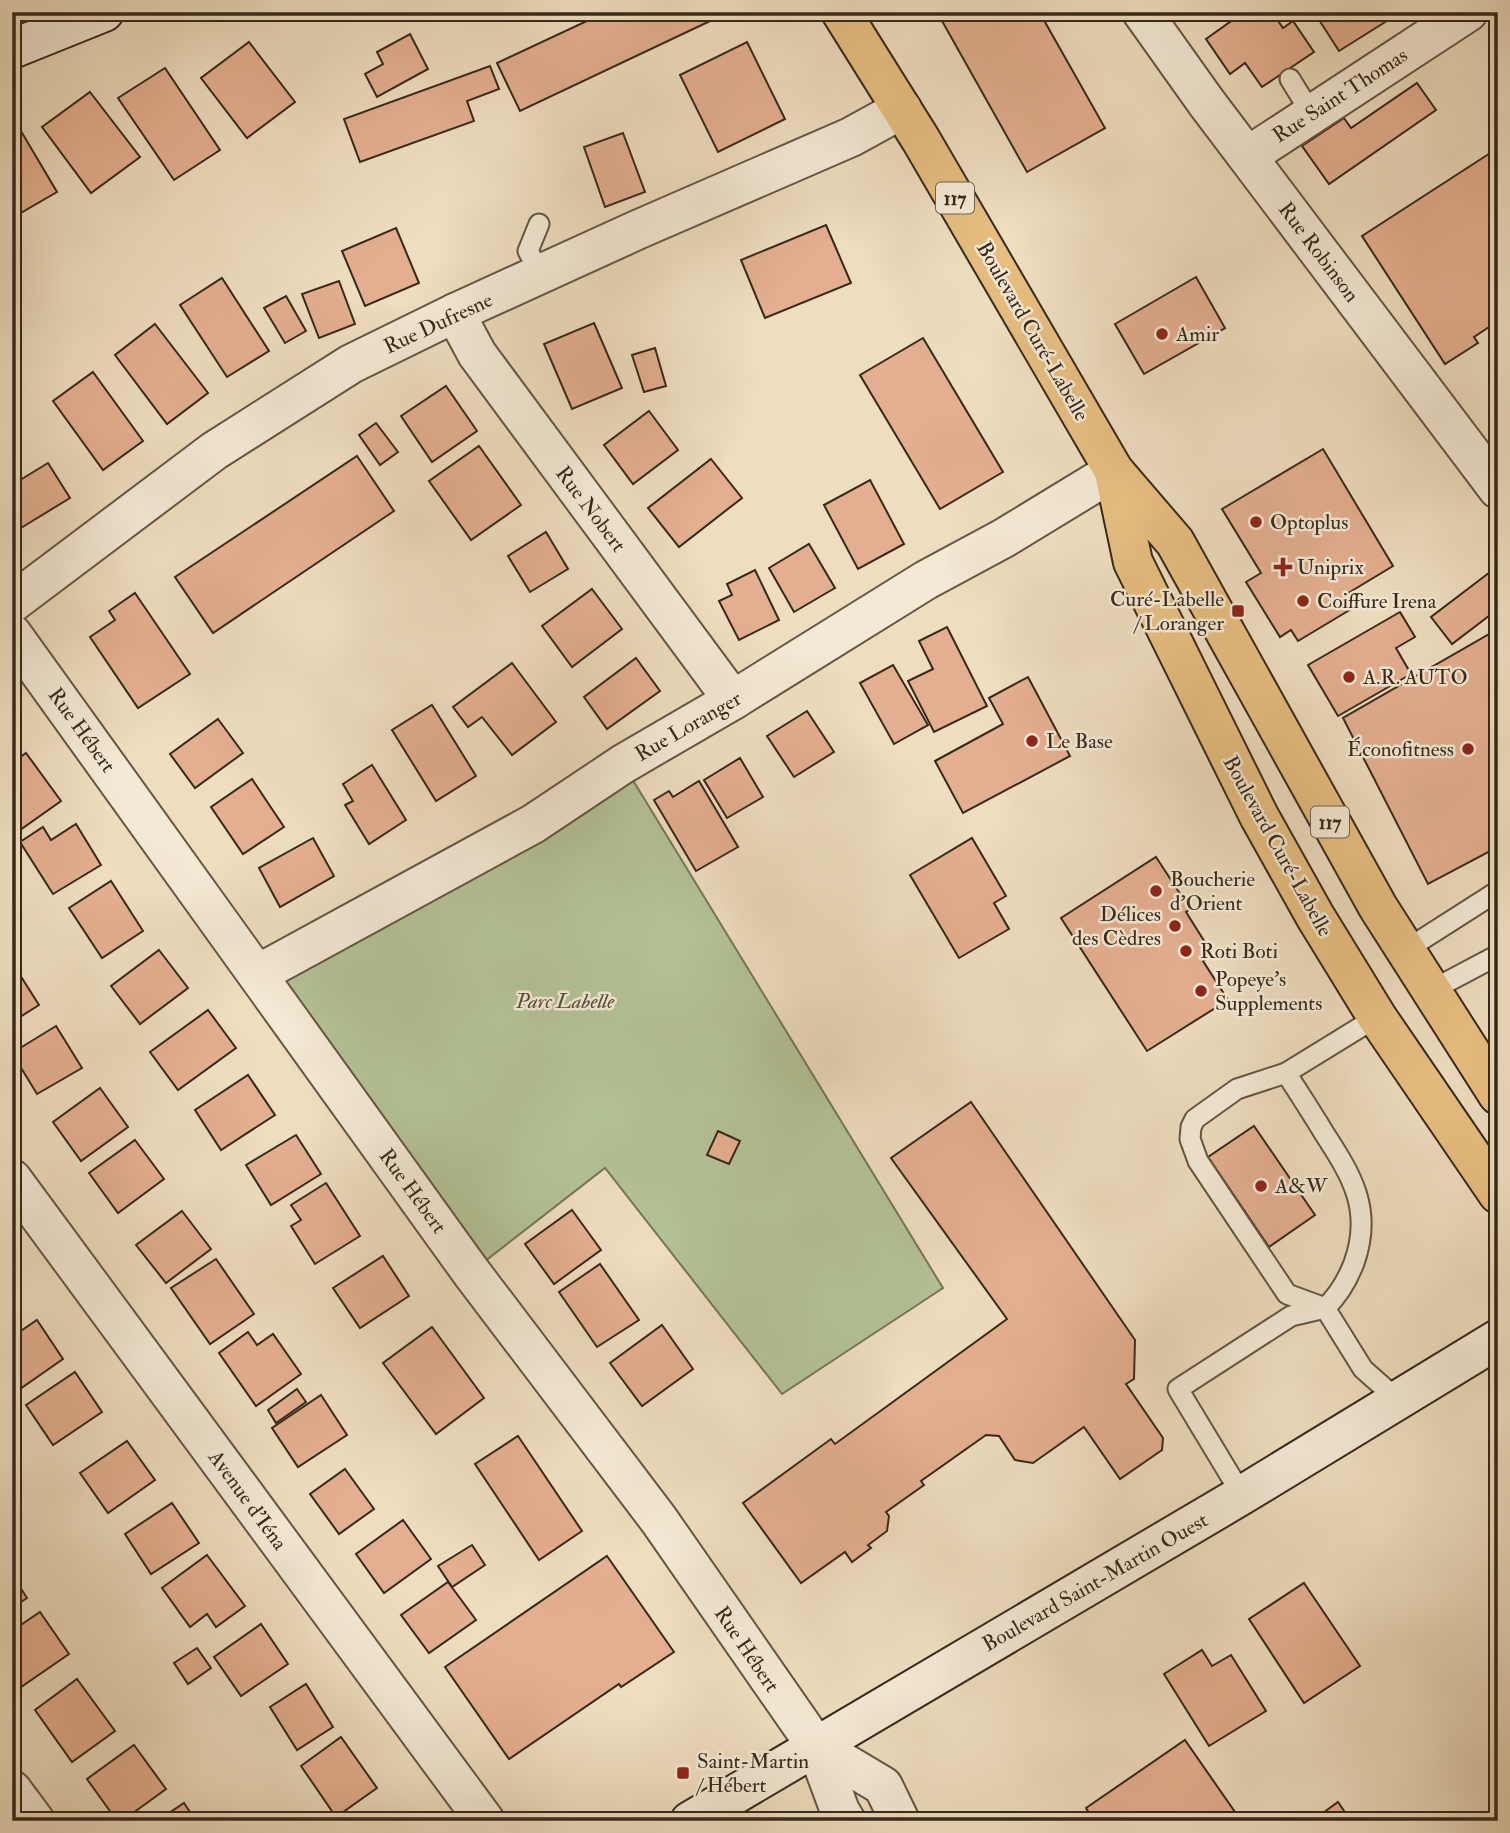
<svg xmlns="http://www.w3.org/2000/svg" width="1510" height="1833" viewBox="0 0 1510 1833" font-family="'IM FELL Double Pica',serif">
	<style>
		.green { fill: #b3c296; stroke: #747658; stroke-width: 2 }
		.building { fill: #e4af90; stroke: #362919; stroke-width: 2 }
		.lines { fill: none; stroke-linecap: round; stroke-linejoin: round }
		.lane-casing { stroke: #645642; stroke-width: 23 }
		.street-casing { stroke: #645642; stroke-width: 42 }
		.secondary-casing { stroke: #362919; stroke-width: 42 }
		.primary-casing { stroke: #362919; stroke-width: 42 }
		.lane { stroke: #f4e9d5; stroke-width: 19 }
		.street { stroke: #f4e9d5; stroke-width: 38 }
		.secondary { stroke: #f4e9d5; stroke-width: 38 }
		.primary { stroke: #e7be80; stroke-width: 38 }
		.poi-dot { fill: #8f2418; stroke: #f4e9d5; stroke-width: 2.5 }
		.labels { text-anchor: middle; stroke-width: 5; stroke-linejoin: round; paint-order: stroke }
		.shield { fill: #f4e9d5; stroke: #6f6351; stroke-width: 2 }
		.shield-label { font-size: 19px; font-weight: bold; fill: #362919 }
		.street-label { font-size: 21px; fill: #362919; stroke: #f4e9d5 }
		.poi-label { font-size: 21px; fill: #362919; stroke: #f4e9d5; text-anchor: start }
		.park-label { font-size: 21px; font-style: italic; fill: #554f38; stroke: #f4e9d5 }
	</style>
	<rect width="100%" height="100%" fill="#eeddbf"/>
	<filter id="stains"><feTurbulence type="fractalNoise" baseFrequency=".00286" numOctaves="4"/><feColorMatrix values="0 0 0 0 .2 0 0 0 0 .09 0 0 0 0 .02 0 0 0 .5 -.17"/></filter>
	<radialGradient id="worn" r=".72"><stop offset=".6" stop-color="#630" stop-opacity="0"/><stop offset="1" stop-color="#630" stop-opacity=".3"/></radialGradient>
	<path class="green" d="M623 764 943 1288 782 1394 605 1168 471 1272 258 974Z"/>
	<g class="building">
		<path d="M421 12H442L424 19Z"/>
		<path d="M606 12 727 13 520 111 497 63Z"/>
		<path d="M937 12H1062L1045 22 1105 128 1027 172Z"/>
		<path d="M1244 12 1249 20 1260 12H1272L1283 28 1293 21 1314 52 1262 87 1245 63 1230 74 1206 39Z"/>
		<path d="M1314 12H1386L1390 19 1339 51Z"/>
		<path d="M410 34 428 69 377 97 365 74 383 64 377 52Z"/>
		<path d="M249 42 295 102 247 138 201 78Z"/>
		<path d="M747 42 785 119 718 152 680 75Z"/>
		<path d="M490 66 499 89 467 101 474 121 360 162 344 119Z"/>
		<path d="M165 68 220 150 174 180 118 98Z"/>
		<path d="M1417 83 1436 110 1329 184 1302 146 1344 118 1351 128Z"/>
		<path d="M90 92 140 157 91 193 42 127Z"/>
		<path d="M15 121 57 192 12 218V123Z"/>
		<path d="M623 133 645 192 605 207 584 147Z"/>
		<path d="M1498 148V321L1474 337 1478 343 1445 364 1362 236Z"/>
		<path d="M826 225 851 283 765 318 741 260Z"/>
		<path d="M396 228 419 283 365 306 342 251Z"/>
		<path d="M1196 277 1225 328 1144 374 1115 324Z"/>
		<path d="M222 278 269 351 227 377 180 305Z"/>
		<path d="M339 281 355 324 319 338 302 294Z"/>
		<path d="M286 296 306 331 285 343 264 308Z"/>
		<path d="M594 323 622 388 572 409 544 344Z"/>
		<path d="M155 324 208 393 167 424 115 355Z"/>
		<path d="M923 338 1003 472 940 509 860 375Z"/>
		<path d="M655 348 666 386 644 392 632 355Z"/>
		<path d="M93 372 143 441 103 470 53 401Z"/>
		<path d="M446 386 477 431 432 462 401 416Z"/>
		<path d="M649 411 678 450 633 484 604 445Z"/>
		<path d="M376 423 398 452 380 465 359 435Z"/>
		<path d="M479 446 521 505 471 540 429 481Z"/>
		<path d="M1323 449 1393 566 1345 595 1353 608 1298 641 1291 630 1280 637 1246 582 1261 573 1222 509Z"/>
		<path d="M357 456 394 511 213 633 175 577Z"/>
		<path d="M711 459 742 498 679 547 648 508Z"/>
		<path d="M48 463 70 498 16 531 12 525V485Z"/>
		<path d="M870 480 904 544 858 569 824 505Z"/>
		<path d="M546 532 568 569 530 592 508 556Z"/>
		<path d="M809 544 835 588 794 612 769 568Z"/>
		<path d="M1498 566V609L1452 644 1431 617Z"/>
		<path d="M755 570 779 620 739 640 719 601 732 595 727 584Z"/>
		<path d="M592 589 622 629 572 667 542 626Z"/>
		<path d="M135 593 190 674 138 708 90 637 115 620 109 611Z"/>
		<path d="M1400 612 1415 637 1396 648 1411 674 1338 716 1308 665Z"/>
		<path d="M947 627 987 706 934 732 908 681 933 669 919 641Z"/>
		<path d="M1498 629V847L1428 884 1343 718Z"/>
		<path d="M636 658 660 691 607 729 584 697Z"/>
		<path d="M512 663 556 722 512 755 482 717 468 727 453 707Z"/>
		<path d="M893 665 928 725 894 744 860 683Z"/>
		<path d="M1028 677 1070 756 963 813 935 761 1003 724 989 698Z"/>
		<path d="M432 705 476 776 436 801 392 730Z"/>
		<path d="M807 711 834 752 794 777 767 736Z"/>
		<path d="M218 719 243 753 195 788 170 754Z"/>
		<path d="M26 753 61 801 20 830 12 819V763Z"/>
		<path d="M740 758 763 797 727 818 704 780Z"/>
		<path d="M372 765 406 820 369 844 345 805 353 801 343 784Z"/>
		<path d="M252 779 284 827 243 854 211 807Z"/>
		<path d="M699 781 738 847 696 871 654 800 669 791 673 797Z"/>
		<path d="M76 824 101 865 53 894 20 842 43 827 51 840Z"/>
		<path d="M313 838 334 876 280 907 259 868Z"/>
		<path d="M972 838 1006 896 994 903 1009 929 959 958 910 875Z"/>
		<path d="M1156 857 1190 909 1186 912 1213 955 1203 961 1228 1000 1147 1051 1061 918Z"/>
		<path d="M111 881 143 931 102 958 69 908Z"/>
		<path d="M159 950 188 988 140 1024 111 986Z"/>
		<path d="M13 964 39 1005 12 1022V965Z"/>
		<path d="M208 1010 236 1048 178 1090 150 1052Z"/>
		<path d="M56 1026 82 1068 37 1094 12 1053Z"/>
		<path d="M248 1075 275 1115 221 1150 195 1110Z"/>
		<path d="M100 1088 128 1127 81 1161 53 1122Z"/>
		<path d="M971 1102 1135 1340 1134 1379 1126 1384 1163 1438 1162 1450 1120 1479 1084 1427 1033 1463 1015 1460 999 1436 986 1435 921 1481 924 1485 886 1512 889 1516 887 1531 868 1545 871 1548 852 1562 845 1552 801 1583 743 1503 831 1439 835 1444 1007 1319 891 1158Z"/>
		<path d="M1254 1126 1315 1215 1269 1247 1208 1157Z"/>
		<path d="M718 1131 740 1141 729 1164 707 1155Z"/>
		<path d="M296 1135 321 1174 271 1205 246 1165Z"/>
		<path d="M135 1140 164 1179 118 1213 89 1173Z"/>
		<path d="M326 1183 360 1236 315 1264 291 1226 301 1220 291 1205Z"/>
		<path d="M572 1210 601 1250 554 1284 525 1244Z"/>
		<path d="M182 1211 211 1249 166 1283 136 1245Z"/>
		<path d="M383 1256 409 1296 360 1328 333 1288Z"/>
		<path d="M216 1259 254 1314 210 1344 171 1288Z"/>
		<path d="M600 1264 639 1320 597 1347 559 1292Z"/>
		<path d="M37 1320 63 1359 17 1391 12 1384V1337Z"/>
		<path d="M662 1325 693 1369 642 1406 610 1363Z"/>
		<path d="M432 1327 484 1398 436 1434 383 1363Z"/>
		<path d="M248 1332 257 1345 273 1334 301 1374 256 1406 219 1353Z"/>
		<path d="M75 1372 102 1412 53 1445 26 1405Z"/>
		<path d="M297 1389 306 1402 276 1423 268 1410Z"/>
		<path d="M321 1395 347 1435 298 1467 272 1428Z"/>
		<path d="M518 1436 582 1531 539 1560 475 1464Z"/>
		<path d="M127 1441 155 1480 108 1513 80 1473Z"/>
		<path d="M345 1469 374 1509 339 1534 310 1494Z"/>
		<path d="M172 1503 199 1543 151 1574 125 1534Z"/>
		<path d="M403 1520 431 1559 384 1593 356 1554Z"/>
		<path d="M472 1545 485 1565 452 1587 438 1566Z"/>
		<path d="M207 1555 245 1606 216 1627 207 1614 190 1627 162 1588Z"/>
		<path d="M607 1556 674 1652 621 1687 619 1684 509 1759 445 1667Z"/>
		<path d="M12 1575 27 1598 12 1608Z"/>
		<path d="M448 1582 476 1620 429 1653 401 1615Z"/>
		<path d="M1304 1583 1360 1666 1304 1703 1249 1619Z"/>
		<path d="M40 1612 69 1654 21 1687 12 1674V1631Z"/>
		<path d="M261 1624 288 1664 241 1696 214 1657Z"/>
		<path d="M197 1648 211 1668 188 1684 174 1663Z"/>
		<path d="M1202 1650 1212 1666 1231 1655 1266 1711 1209 1746 1164 1674Z"/>
		<path d="M77 1679 115 1731 72 1762 35 1710Z"/>
		<path d="M306 1684 333 1727 297 1750 270 1707Z"/>
		<path d="M341 1737 377 1788 336 1817 301 1766Z"/>
		<path d="M1185 1740 1235 1812 1222 1821H1094L1086 1808Z"/>
		<path d="M134 1745 166 1789 122 1821H117L87 1779Z"/>
		<path d="M1338 1802 1351 1821H1312Z"/>
		<path d="M184 1803 196 1821H157Z"/>
	</g>
	<g class="lines">
		<g class="lane-casing">
			<g id="lane">
				<path d="M1290 79 1311 113"/>
				<path d="M539 224 528 251 541 274"/>
				<path d="M1404 951 1498 891"/>
				<path d="M1430 991 1498 955"/>
				<path d="M1377 1017 1286 1073C1299 1093 1312 1113 1324 1133 1352 1176 1373 1210 1354 1263 1347 1281 1339 1295 1325 1308L1363 1369 1398 1400"/>
				<path d="M1286 1073 1237 1089 1195 1119 1191 1127 1190 1139 1198 1161 1287 1294 1325 1308"/>
				<path d="M1242 1495 1178 1389 1291 1316 1325 1308"/>
			</g>
		</g>
		<g class="street-casing">
			<g id="street">
				<path d="M1142 12 1206 102 1498 489"/>
				<path d="M1248 156 1468 12"/>
				<path d="M455 313 477 354 733 700"/>
				<path d="M12 603 214 451 351 364 455 313 637 230 851 137 902 109"/>
				<path d="M12 634 471 1272 659 1520 816 1746 840 1811 846 1821"/>
				<path d="M258 974 533 824 623 764 733 700 926 580 1004 538 1114 471"/>
				<path d="M12 1179 485 1821"/>
				<path d="M816 1746 883 1786 900 1821"/>
				<path d="M12 1790 35 1821"/>
			</g>
		</g>
		<g class="secondary-casing">
			<g id="secondary">
				<path d="M12 49 104 12"/>
				<path d="M690 1821 1242 1495 1498 1339"/>
			</g>
		</g>
		<g class="primary-casing">
			<g id="primary">
				<path d="M841 12 921 140 1114 471 1175 542 1378 907 1498 1095"/>
				<path d="M1115 477 1133 562 1259 816 1315 916 1377 1017 1498 1194"/>
			</g>
		</g>
		<use href="#lane" class="lane"/>
		<use href="#street" class="street"/>
		<use href="#secondary" class="secondary"/>
		<use href="#primary" class="primary"/>
	</g>
	<g class="poi-dot">
		<circle cx="1162" cy="334" r="7"/>
		<circle cx="1256" cy="522" r="7"/>
		<path d="M1279.5 556.5h7v7h7v7h-7v7h-7v-7h-7v-7h7z"/>
		<circle cx="1303" cy="601" r="7"/>
		<rect x="1231" y="604" width="14" height="14" rx="3.5"/>
		<circle cx="1349" cy="677" r="7"/>
		<circle cx="1032" cy="741" r="7"/>
		<circle cx="1468" cy="749" r="7"/>
		<circle cx="1156" cy="891" r="7"/>
		<circle cx="1175" cy="926" r="7"/>
		<circle cx="1186" cy="951" r="7"/>
		<circle cx="1201" cy="991" r="7"/>
		<circle cx="1261" cy="1186" r="7"/>
		<rect x="676" y="1766" width="14" height="14" rx="3.5"/>
	</g>
	<g class="labels">
		<g class="shield">
			<rect x="936" y="182.5" width="38" height="31" rx="5"/>
			<rect x="1311" y="806.5" width="38" height="31" rx="5"/>
		</g>
		<g class="shield-label">
			<text x="955" y="205">117</text>
			<text x="1330" y="829">117</text>
		</g>
		<g class="street-label">
			<text transform="translate(1340 95) rotate(-33)" y="7">Rue Saint Thomas</text>
			<text transform="translate(1319 252) rotate(53)" y="7">Rue Robinson</text>
			<text transform="translate(438 323) rotate(-25)" y="7">Rue Dufresne</text>
			<text transform="translate(1033 331) rotate(60)" y="7">Boulevard Curé-Labelle</text>
			<text transform="translate(591 509) rotate(53)" y="7">Rue Nobert</text>
			<text transform="translate(688 726) rotate(-30)" y="7">Rue Loranger</text>
			<text transform="translate(82 730) rotate(54)" y="7">Rue Hébert</text>
			<text transform="translate(1278 846) rotate(61)" y="7">Boulevard Curé-Labelle</text>
			<text transform="translate(413 1191) rotate(54)" y="7">Rue Hébert</text>
			<text transform="translate(248 1500) rotate(54)" y="7">Avenue d'Iéna</text>
			<text transform="translate(1095 1582) rotate(-30)" y="7">Boulevard Saint-Martin Ouest</text>
			<text transform="translate(747 1649) rotate(56)" y="7">Rue Hébert</text>
		</g>
		<g class="poi-label">
			<text x="1176" y="341">Amir</text>
			<text x="1270" y="529">Optoplus</text>
			<text x="1297" y="574">Uniprix</text>
			<text x="1224" y="606" text-anchor="end">Curé-Labelle<tspan x="1224" dy="24">/ Loranger</tspan></text>
			<text x="1317" y="608">Coiffure Irena</text>
			<text x="1363" y="684">A.R. AUTO</text>
			<text x="1046" y="748">Le Base</text>
			<text x="1454" y="756" text-anchor="end">Éconofitness</text>
			<text x="1170" y="886">Boucherie<tspan x="1170" dy="24">d'Orient</tspan></text>
			<text x="1161" y="921" text-anchor="end">Délices<tspan x="1161" dy="24">des Cèdres</tspan></text>
			<text x="1200" y="958">Roti Boti</text>
			<text x="1215" y="986">Popeye's<tspan x="1215" dy="24">Supplements</tspan></text>
			<text x="1275" y="1193">A&amp;W</text>
			<text x="697" y="1768">Saint-Martin<tspan x="697" dy="24">/ Hébert</tspan></text>
		</g>
		<g class="park-label">
			<text x="565" y="1008">Parc Labelle</text>
		</g>
	</g>
	<rect width="1510" height="1833" fill="none" stroke="#eeddbf" stroke-width="42"/>
	<rect x="14" y="14" width="1482" height="1805" fill="none" stroke="#362919" stroke-width="3.5"/>
	<rect x="21" y="21" width="1468" height="1791" fill="none" stroke="#362919" stroke-width="2"/>
	<rect width="100%" height="100%" filter="url(#stains)"/>
	<rect width="100%" height="100%" fill="url(#worn)"/>
</svg>
